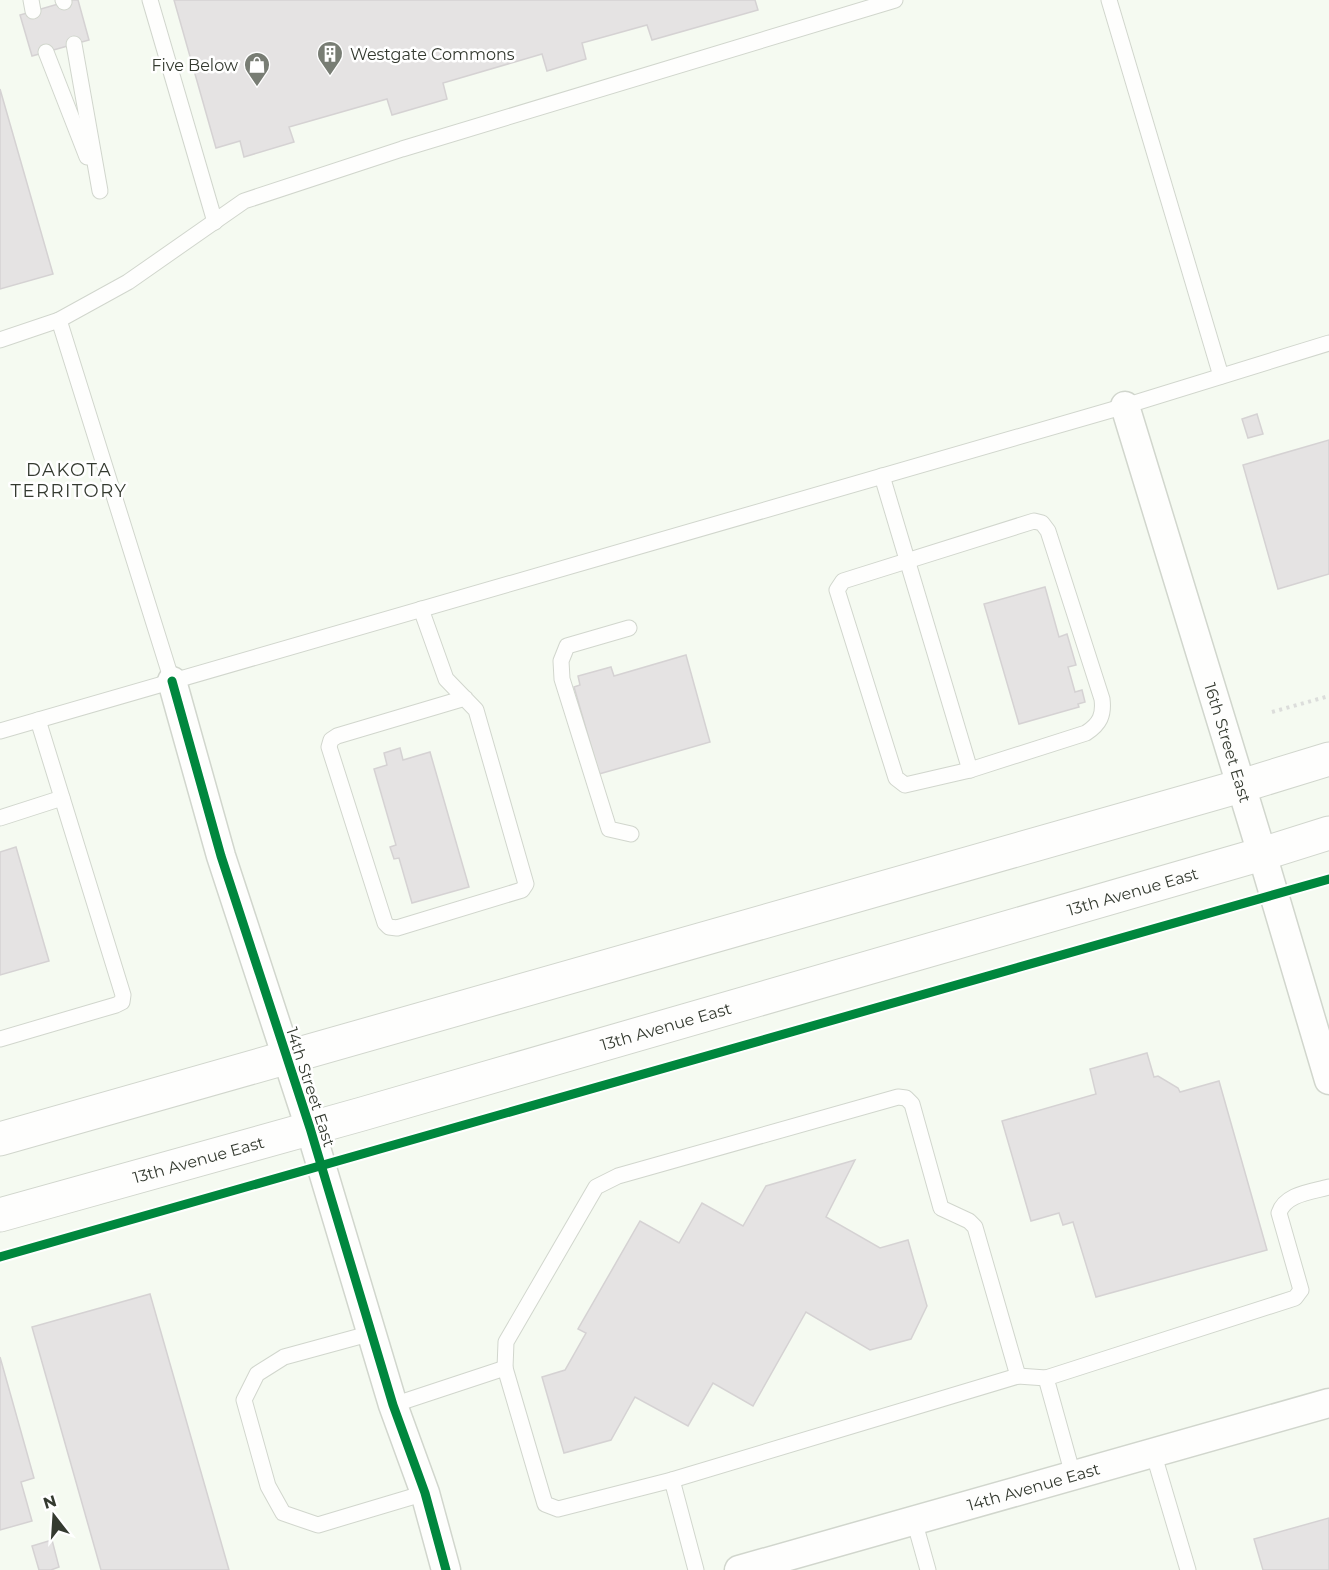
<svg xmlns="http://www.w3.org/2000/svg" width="1329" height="1570" viewBox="0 0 1329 1570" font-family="Montserrat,sans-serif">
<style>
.building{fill:#e5e3e3;stroke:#d5d2d3;stroke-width:1.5}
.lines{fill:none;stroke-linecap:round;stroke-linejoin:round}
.service-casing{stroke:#d1d6cd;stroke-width:17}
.minor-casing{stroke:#d1d6cd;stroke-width:31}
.secondary-casing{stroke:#d1d6cd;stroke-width:35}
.path{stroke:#dcdddb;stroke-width:4;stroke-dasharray:3 4.5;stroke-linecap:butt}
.service{stroke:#fefefd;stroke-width:15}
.minor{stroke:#fefefd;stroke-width:28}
.secondary{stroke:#fefefd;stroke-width:33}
.cycleway-casing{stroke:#fff;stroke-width:13}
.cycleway{stroke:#00873e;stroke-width:9}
.labels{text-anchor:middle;stroke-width:5;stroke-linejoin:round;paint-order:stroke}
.poi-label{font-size:16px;fill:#343a30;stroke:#fff;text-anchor:start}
.street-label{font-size:16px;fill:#343a30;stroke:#fff}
.neighbourhood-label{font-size:18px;letter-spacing:1.5px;fill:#343a30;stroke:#fff}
</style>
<rect width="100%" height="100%" fill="#f5faf1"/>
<g class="building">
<path d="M72,0H78L89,40L32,56L20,15Z"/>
<path d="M174,0H755L758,10L652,40L647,25L582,43L586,59L547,71L542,54L443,83L447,99L392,115L387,99L289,127L294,142L244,157L240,141L216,148Z"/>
<path d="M0,89L53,274L0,289Z"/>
<path d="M1257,414L1263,434L1248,438L1242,419Z"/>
<path d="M1329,440V574L1278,589L1243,465Z"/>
<path d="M1045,587L1059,637L1067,634L1076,665L1068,667L1075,692L1082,690L1085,702L1078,704L1079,707L1019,724L984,604Z"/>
<path d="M686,655L710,742L599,774L574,687L580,685L578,676L611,667L614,676Z"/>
<path d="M400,748L403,760L430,752L469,887L412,903L399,858L394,859L390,847L396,845L374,769L387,765L384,753Z"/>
<path d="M16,847L49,961L0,975V852Z"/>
<path d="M1147,1053L1154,1077L1158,1076L1178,1088L1180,1092L1219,1081L1267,1250L1096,1297L1073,1222L1063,1225L1059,1213L1031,1221L1002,1121L1096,1094L1090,1069Z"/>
<path d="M855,1160L826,1217L880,1248L908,1240L927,1306L911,1339L870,1350L806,1312L753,1406L713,1383L688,1426L635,1397L611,1440L564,1453L542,1377L565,1370L586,1333L578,1329L640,1221L679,1243L702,1203L743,1226L766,1186Z"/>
<path d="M150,1294L229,1570H101L32,1327Z"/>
<path d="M0,1357L34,1478L21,1482L32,1521L0,1530Z"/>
<path d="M1329,1518V1570H1263L1254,1539Z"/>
<path d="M52,1540L59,1567L51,1570H39L32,1546Z"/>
</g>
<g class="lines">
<defs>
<g id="service">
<path d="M31,0L33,11"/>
<path d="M63,0L64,2"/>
<path d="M150,0L215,222"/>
<path d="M1109,0L1221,376"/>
<path d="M74,44L100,191"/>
<path d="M46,52L87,157"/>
<path d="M59,320L128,282L244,201L402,149L895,0"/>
<path d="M0,340L59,320L172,681"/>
<path d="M882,476L970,770"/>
<path d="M1034,521L1042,523L1048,531L1102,699C1104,715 1100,724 1086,733L970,770L905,785L896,778L837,590L843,581Z"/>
<path d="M421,609L446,679L476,710L526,884L522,890L397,928L389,927L385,923L329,747L331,740L337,736L465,698"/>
<path d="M629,628L567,646L561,661L562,679L609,829L631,834"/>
<path d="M0,731L1125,406L1329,343"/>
<path d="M0,818L62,798"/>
<path d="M0,1039L116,1005L122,1002L123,995L38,720"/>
<path d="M372,1333L284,1357L257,1374L244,1400L268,1486L283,1513L318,1525L425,1493"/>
<path d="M505,1368L506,1342L596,1187L618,1176L898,1097L906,1098L912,1104L941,1208L969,1221L975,1227L1018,1376L672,1480"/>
<path d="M1018,1376L1046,1378"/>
<path d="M393,1405L505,1368L545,1504L558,1509L672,1480L696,1570"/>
<path d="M1153,1452L1188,1570"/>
<path d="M1073,1475L1046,1378L1295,1298L1301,1290L1279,1213C1285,1194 1311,1192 1329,1187"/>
<path d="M914,1520L928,1570"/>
</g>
<g id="minor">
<path id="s1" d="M1125,406L1262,854L1329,1080"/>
<path d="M172,681L221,856L310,1128L393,1405L425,1493L446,1570"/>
<path id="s2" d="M739,1570L1329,1403"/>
</g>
<g id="secondary">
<path d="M0,1139L1241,786L1329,759"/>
<path id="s3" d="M0,1215L362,1114L1262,854L1329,833"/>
</g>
</defs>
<use href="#service" class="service-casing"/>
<use href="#minor" class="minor-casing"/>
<use href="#secondary" class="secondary-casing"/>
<path class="path" d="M1272,712L1329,696"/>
<use href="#service" class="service"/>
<use href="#minor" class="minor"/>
<use href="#secondary" class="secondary"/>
<defs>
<g id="cycleway">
<path d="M172,681L221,856L310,1128L393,1405L425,1493L446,1570"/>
<path d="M0,1257L1329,879"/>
</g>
</defs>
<use href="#cycleway" class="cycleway-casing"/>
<use href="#cycleway" class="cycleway"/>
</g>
<defs>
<symbol id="building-pin" viewBox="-11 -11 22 30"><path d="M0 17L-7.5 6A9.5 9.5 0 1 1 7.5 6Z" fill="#787d74" stroke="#fff"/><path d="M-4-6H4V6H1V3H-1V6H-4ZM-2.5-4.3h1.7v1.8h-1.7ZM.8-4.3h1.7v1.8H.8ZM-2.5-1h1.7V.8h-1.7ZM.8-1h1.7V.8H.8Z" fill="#fff"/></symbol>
<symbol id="shop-pin" viewBox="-11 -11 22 30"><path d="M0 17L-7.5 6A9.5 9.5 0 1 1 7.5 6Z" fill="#787d74" stroke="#fff"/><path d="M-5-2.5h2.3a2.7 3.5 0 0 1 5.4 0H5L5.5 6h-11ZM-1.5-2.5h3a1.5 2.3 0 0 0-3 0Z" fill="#fff"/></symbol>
</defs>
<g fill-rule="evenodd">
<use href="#building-pin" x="315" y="39" width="30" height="40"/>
<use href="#shop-pin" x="242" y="50" width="30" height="40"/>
</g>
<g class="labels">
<g class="poi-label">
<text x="350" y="60">Westgate Commons</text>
<text x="238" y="71" text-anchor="end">Five Below</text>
</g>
<g class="street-label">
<text dy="6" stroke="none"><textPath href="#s1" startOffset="352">16th Street East</textPath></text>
<text dy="6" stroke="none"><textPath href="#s3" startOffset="1178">13th Avenue East</textPath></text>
<text dy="6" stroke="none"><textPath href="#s3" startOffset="692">13th Avenue East</textPath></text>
<text transform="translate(311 1087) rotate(72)" y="6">14th Street East</text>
<text dy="6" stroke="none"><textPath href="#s3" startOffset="206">13th Avenue East</textPath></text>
<text dy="6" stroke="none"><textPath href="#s2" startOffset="306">14th Avenue East</textPath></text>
</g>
<g class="neighbourhood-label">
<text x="69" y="476">DAKOTA<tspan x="69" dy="21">TERRITORY</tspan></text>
</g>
</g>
<g transform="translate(54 1516) rotate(343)" stroke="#ffffff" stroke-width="4.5" paint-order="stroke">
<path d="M0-4.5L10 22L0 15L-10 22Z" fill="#343a30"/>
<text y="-9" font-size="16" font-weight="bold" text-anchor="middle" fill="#343a30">N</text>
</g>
</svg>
